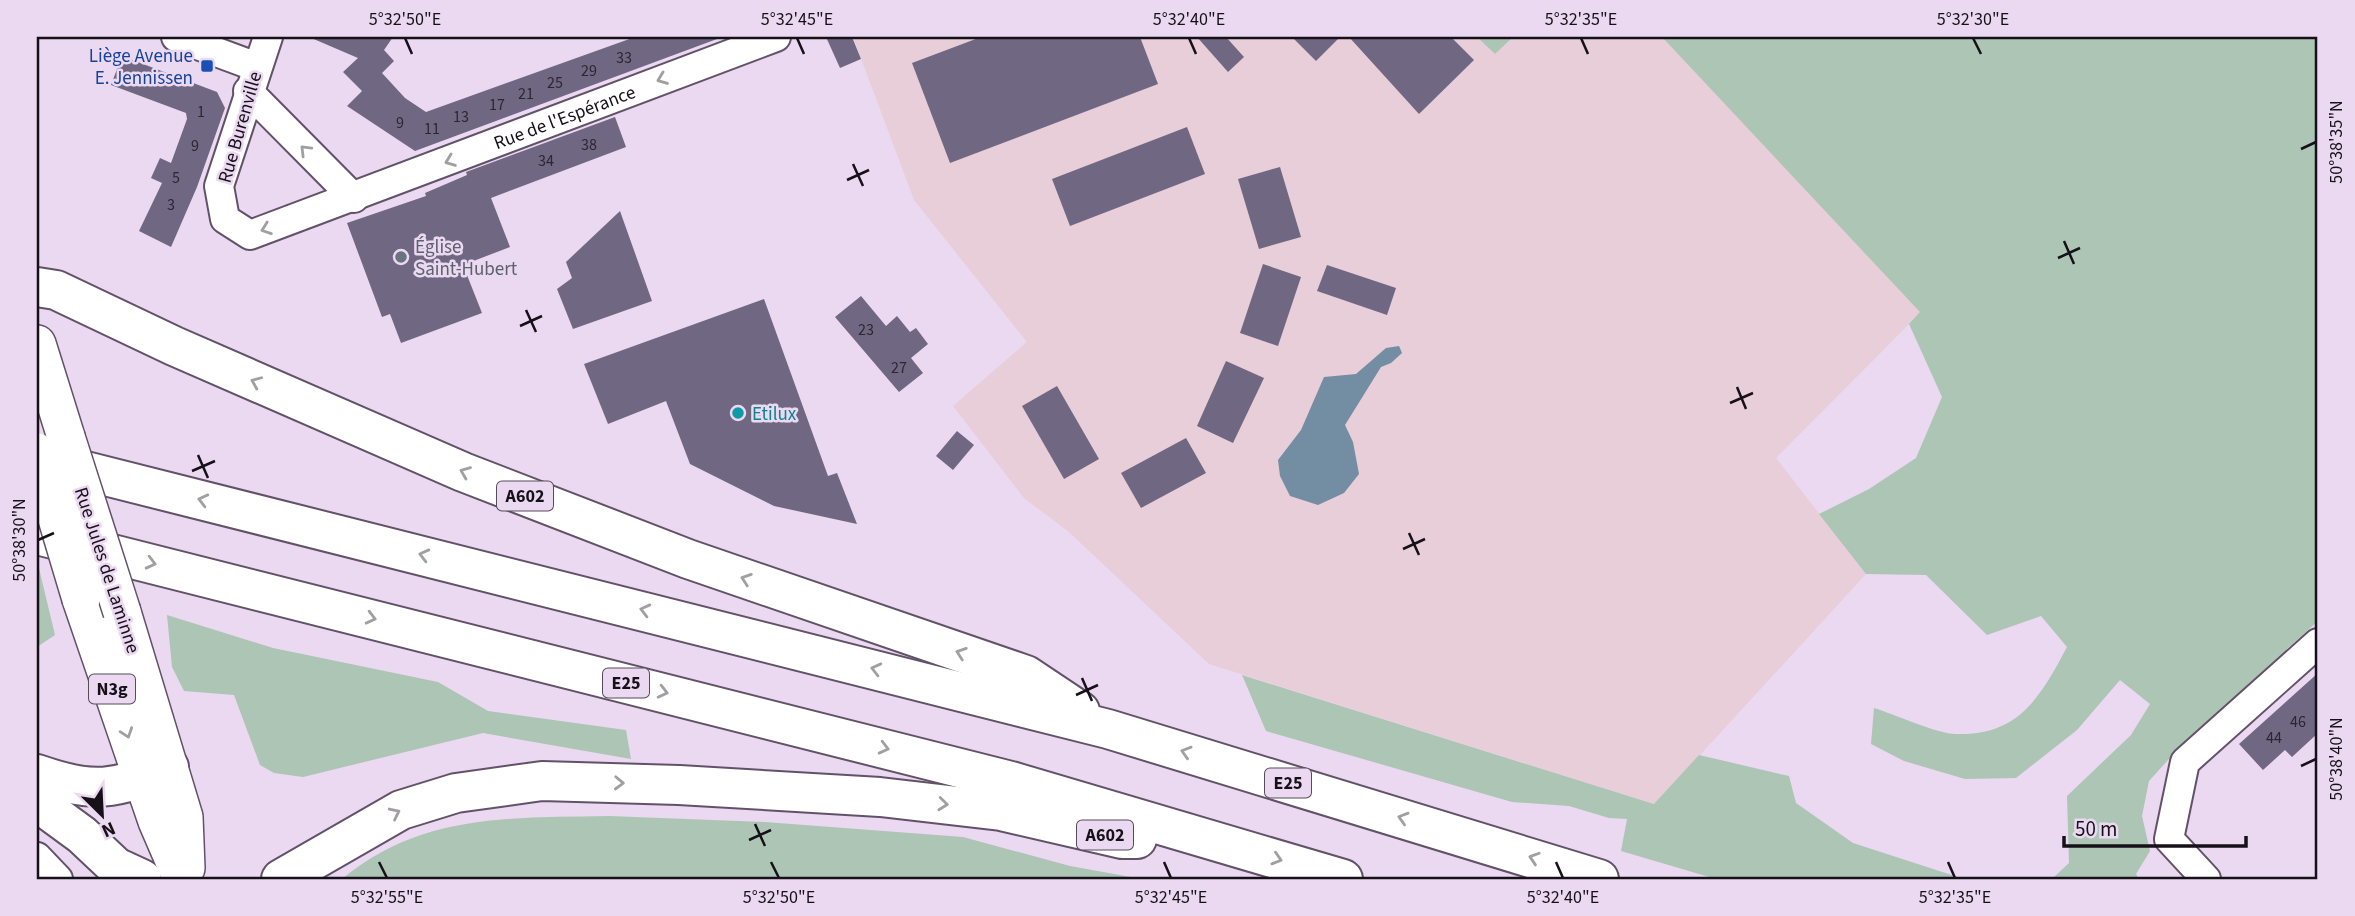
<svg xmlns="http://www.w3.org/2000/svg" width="2355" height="916" viewBox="0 0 2355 916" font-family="'Source Sans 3',sans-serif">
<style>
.education{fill:#e7ced8}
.green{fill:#adc5b4}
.water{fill:#738da3}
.building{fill:#706782}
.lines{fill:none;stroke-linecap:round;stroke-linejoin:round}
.minor-casing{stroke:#625267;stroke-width:32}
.major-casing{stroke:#625267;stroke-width:40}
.highway-casing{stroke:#625267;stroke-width:42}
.minor{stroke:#fff;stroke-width:28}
.major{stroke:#fff;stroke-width:37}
.highway{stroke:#fff;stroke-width:38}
.major-bridge-casing{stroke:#625267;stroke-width:40;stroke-linecap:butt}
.major-bridge{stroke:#fff;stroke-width:37}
.oneway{stroke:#a29fa3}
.ticks{fill:none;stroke:#161018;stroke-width:2.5}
.transit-dot{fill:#1a4fb4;stroke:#ebd8f1;stroke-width:2.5}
.worship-dot{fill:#6b7280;stroke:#ebd8f1;stroke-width:2.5}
.culture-dot{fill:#0f9aa8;stroke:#ebd8f1;stroke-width:2.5}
.labels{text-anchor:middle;stroke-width:5;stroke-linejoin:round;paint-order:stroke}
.number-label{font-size:16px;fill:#2c2632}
.shield{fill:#ebd8f1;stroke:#564c59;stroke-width:2}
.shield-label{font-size:18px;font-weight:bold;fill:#161018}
.transit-label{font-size:19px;fill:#164399;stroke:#ebd8f1;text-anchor:end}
.street-label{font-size:19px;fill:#161018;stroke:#ebd8f1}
.worship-label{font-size:19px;fill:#5b616d;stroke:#ebd8f1;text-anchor:start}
.culture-label{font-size:19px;fill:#0d838f;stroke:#ebd8f1;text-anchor:start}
.neatline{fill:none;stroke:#161018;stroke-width:2.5}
.ticks-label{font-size:18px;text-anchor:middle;fill:#161018}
</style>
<rect width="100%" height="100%" fill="#ebd8f1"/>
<path class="education" d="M853,37H1477L1495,54L1513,37H1662L1921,312L1776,458L1866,574L1655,804L1209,664L1069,532L1024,498L953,406L1027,342L914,200Z"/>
<g class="green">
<path d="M1477,37H1513L1495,54Z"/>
<path d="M1662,37H2318V621L2187,739L2149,781L2142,816L2150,851L2136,874L2139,879H2052L2069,863L2067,796L2131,735L2150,704L2120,680L2077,730L2016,778L1965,779L1904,761L1871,744L1874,708C1894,714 1937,734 1956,734C2019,736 2041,696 2067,647L2041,616L1987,635L1926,575L1866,574L1819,514L1869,489L1916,458L1942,397L1909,324L1920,312Z"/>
<path d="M37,560L55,635L37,647Z"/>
<path d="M167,615L273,648L438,682L488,711L626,730L631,759L483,733L303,777L274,773L260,765L234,695L184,691L172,667Z"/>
<path d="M1242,675L1654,804L1699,755L1789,776L1796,803L1853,843L1964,879H1716L1621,851L1627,819L1609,818L1569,806L1512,802L1266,731Z"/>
<path d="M609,816L765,822L963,837L1070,866L1142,879H342C422,813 511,818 609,816Z"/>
</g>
<path class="water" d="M1399,346L1402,353L1391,363L1381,367L1345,425L1353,442L1359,474L1344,493L1318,505L1290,496L1280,476L1278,460L1301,430L1324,377L1356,374L1386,348Z"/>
<g class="building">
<path d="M309,37H393L384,50L394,61L382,73L405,98L426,112L635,37L717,39L415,151L347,106L362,91L343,72L358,58Z"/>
<path d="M826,37H852L861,59L840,68Z"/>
<path d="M981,37H1140L1158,84L950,163L912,63Z"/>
<path d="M1197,37H1226L1244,57L1228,72Z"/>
<path d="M1292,37H1340L1316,61Z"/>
<path d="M1349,37H1451L1474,60L1419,114Z"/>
<path d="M122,56L217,92L225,108L197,187L171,247L139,231L162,183L151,178L160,158L171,163L187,119L186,113L111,85Z"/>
<path d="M615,117L626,147L491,198L510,247L463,265L482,313L401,343L390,314L382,317L347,223L426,196L425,193L467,175L466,172Z"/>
<path d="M1187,127L1205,174L1070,226L1052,179Z"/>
<path d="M1280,167L1301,237L1259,249L1238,179Z"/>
<path d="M620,211L652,301L573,329L557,289L572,278L566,262Z"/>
<path d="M1263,264L1301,277L1278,346L1240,333Z"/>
<path d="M1327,265L1396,288L1387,315L1317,291Z"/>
<path d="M861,296L886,326L897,316L910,332L916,328L928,344L911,358L923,373L899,392L835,317Z"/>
<path d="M764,299L828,476L837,473L857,524L774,506L690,464L666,401L608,424L584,364Z"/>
<path d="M1226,361L1264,378L1233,443L1197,426Z"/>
<path d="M1057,386L1099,459L1064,479L1022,406Z"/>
<path d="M957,431L974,445L953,470L936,456Z"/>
<path d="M1186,438L1206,473L1141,508L1121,473Z"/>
<path d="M2318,673V733L2292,757L2285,750L2263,770L2239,744Z"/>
</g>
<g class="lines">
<defs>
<g id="minor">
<path d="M176,37L257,67"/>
<path id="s1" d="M268,37L219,186L225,219L250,235L776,37"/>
<path d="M248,91L354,198"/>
<path d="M37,857L58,879"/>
<path d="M2206,879L2169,839L2185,762L2318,643"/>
</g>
<g id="major">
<path d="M37,344L66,437"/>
<path d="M81,599L157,821L182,879"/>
<path d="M122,612L184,817L186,868"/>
</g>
<g id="highway">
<path d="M37,287L56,290L174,346L463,472L688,559L1026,675L1080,711"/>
<path d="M46,461L1108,729L1599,879"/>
<path d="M37,535L1011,781L1343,879"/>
<path d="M37,774C94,794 114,790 169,767"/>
<path d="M37,802L82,835L116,867L142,879"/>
<path d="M281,879L401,810L456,793L542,781L679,785L880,797L1001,811L1122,839H1137"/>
</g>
</defs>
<use href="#minor" class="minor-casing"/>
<use href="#major" class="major-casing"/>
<use href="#highway" class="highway-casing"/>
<use href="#minor" class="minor"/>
<use href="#major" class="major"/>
<use href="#highway" class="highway"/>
<defs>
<g id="major-bridge">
<path d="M66,437L122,612"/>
<path d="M37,452L81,599"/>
</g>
</defs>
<use href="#major-bridge" class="major-bridge-casing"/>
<use href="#major-bridge" class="major-bridge"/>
</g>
<defs><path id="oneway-chevron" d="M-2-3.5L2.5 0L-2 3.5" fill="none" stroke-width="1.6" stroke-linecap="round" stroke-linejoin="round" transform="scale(1.75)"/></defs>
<g class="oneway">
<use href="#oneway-chevron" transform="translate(662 79) rotate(159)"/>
<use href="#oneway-chevron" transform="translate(305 150) rotate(-135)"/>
<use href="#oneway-chevron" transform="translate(450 161) rotate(159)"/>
<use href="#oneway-chevron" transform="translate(266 229) rotate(160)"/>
<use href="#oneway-chevron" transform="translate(256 382) rotate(-157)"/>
<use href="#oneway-chevron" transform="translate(465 472) rotate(-158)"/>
<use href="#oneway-chevron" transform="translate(203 500) rotate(-166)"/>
<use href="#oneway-chevron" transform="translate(424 555) rotate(-166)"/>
<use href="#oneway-chevron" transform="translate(151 563) rotate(14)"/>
<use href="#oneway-chevron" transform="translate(746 579) rotate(-161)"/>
<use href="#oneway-chevron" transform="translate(645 610) rotate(-166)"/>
<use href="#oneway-chevron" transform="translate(371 618) rotate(14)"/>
<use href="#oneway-chevron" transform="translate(961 653) rotate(-161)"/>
<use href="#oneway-chevron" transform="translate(876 669) rotate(-166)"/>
<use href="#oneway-chevron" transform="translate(663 692) rotate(14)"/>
<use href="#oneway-chevron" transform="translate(127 733) rotate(71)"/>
<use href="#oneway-chevron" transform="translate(884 748) rotate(14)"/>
<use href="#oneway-chevron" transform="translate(1186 752) rotate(-163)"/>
<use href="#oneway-chevron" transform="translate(619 783) rotate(2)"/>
<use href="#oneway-chevron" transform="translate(943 804) rotate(6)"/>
<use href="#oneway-chevron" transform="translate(395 813) rotate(-26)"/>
<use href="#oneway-chevron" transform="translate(1403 818) rotate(-163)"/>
<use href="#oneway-chevron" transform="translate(1534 858) rotate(-162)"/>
<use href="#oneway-chevron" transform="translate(1277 859) rotate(17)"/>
</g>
<path class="ticks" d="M405,38L412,54M797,38L804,54M1189,38L1196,54M1581,38L1588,54M1973,38L1981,54M2301,149L2316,142M853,164L863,186M847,180L869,170M2064,241L2074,264M2058,258L2080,248M526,310L536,332M520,326L542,316M1737,387L1746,409M1730,403L1753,393M198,455L208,478M192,471L215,461M1409,533L1419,555M38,540L54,533M1403,549L1425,539M1082,678L1092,701M1076,695L1098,685M2301,766L2316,759M755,824L765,846M749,840L771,830M379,862L387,878M771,862L779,878M1164,862L1171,878M1556,862L1563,878M1948,862L1955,878"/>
<rect class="transit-dot" x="200" y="59" width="14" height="14" rx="3.5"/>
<circle class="worship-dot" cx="401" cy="257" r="7"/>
<circle class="culture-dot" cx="738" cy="413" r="7"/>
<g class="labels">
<g class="number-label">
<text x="624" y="63">33</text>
<text x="589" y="76">29</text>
<text x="555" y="88">25</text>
<text x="526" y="99">21</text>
<text x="497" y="110">17</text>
<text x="201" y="117">1</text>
<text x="461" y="122">13</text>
<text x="400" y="128">9</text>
<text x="432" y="134">11</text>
<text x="589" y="150">38</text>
<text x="195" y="151">9</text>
<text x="546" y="166">34</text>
<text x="176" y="183">5</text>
<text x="171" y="210">3</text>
<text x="866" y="335">23</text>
<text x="899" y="373">27</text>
<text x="2298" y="727">46</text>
<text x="2274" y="743">44</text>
</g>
<g class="shield">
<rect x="497" y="481.5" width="56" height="29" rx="5"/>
<rect x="603" y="668.5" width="46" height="29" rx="5"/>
<rect x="89" y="674.5" width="46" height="29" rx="5"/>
<rect x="1265" y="768.5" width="46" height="29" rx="5"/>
<rect x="1077" y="820.5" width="56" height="29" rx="5"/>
</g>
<g class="shield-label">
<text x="525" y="502">A602</text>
<text x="626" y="689">E25</text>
<text x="112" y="695">N3g</text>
<text x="1288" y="789">E25</text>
<text x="1105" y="841">A602</text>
</g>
<g class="transit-label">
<text x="193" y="62">Liège Avenue<tspan x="193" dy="22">E. Jennissen</tspan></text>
</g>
<g class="street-label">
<text dy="7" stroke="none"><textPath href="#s1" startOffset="556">Rue de l'Espérance</textPath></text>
<text transform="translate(239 127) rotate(-74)" y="7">Rue Burenville</text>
<text transform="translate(108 570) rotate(72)" y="7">Rue Jules de Laminne</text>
</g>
<g class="worship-label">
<text x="415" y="253">Église<tspan x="415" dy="22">Saint-Hubert</tspan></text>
</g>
<g class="culture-label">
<text x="752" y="420">Etilux</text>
</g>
</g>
<rect width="2355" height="916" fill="none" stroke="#ebd8f1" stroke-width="77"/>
<g transform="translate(102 815) rotate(156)" stroke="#ebd8f1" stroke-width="5" paint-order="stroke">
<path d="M0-5L12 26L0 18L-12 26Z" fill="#161018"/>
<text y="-10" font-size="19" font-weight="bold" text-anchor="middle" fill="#161018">N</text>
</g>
<path d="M2064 836v10h182v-10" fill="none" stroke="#161018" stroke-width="3.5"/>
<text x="2075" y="836" font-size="21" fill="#161018" stroke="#ebd8f1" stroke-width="5" paint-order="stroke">50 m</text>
<rect x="38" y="38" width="2278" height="840" class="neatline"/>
<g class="ticks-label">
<text x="405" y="25">5°32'50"E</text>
<text x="797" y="25">5°32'45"E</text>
<text x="1189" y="25">5°32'40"E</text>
<text x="1581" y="25">5°32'35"E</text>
<text x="1973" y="25">5°32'30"E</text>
<text transform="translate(2336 142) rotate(-90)" y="6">50°38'35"N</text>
<text transform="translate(19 540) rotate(-90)" y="6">50°38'30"N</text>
<text transform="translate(2336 759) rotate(-90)" y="6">50°38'40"N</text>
<text x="387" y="903">5°32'55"E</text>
<text x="779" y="903">5°32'50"E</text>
<text x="1171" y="903">5°32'45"E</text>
<text x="1563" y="903">5°32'40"E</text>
<text x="1955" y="903">5°32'35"E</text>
</g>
</svg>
